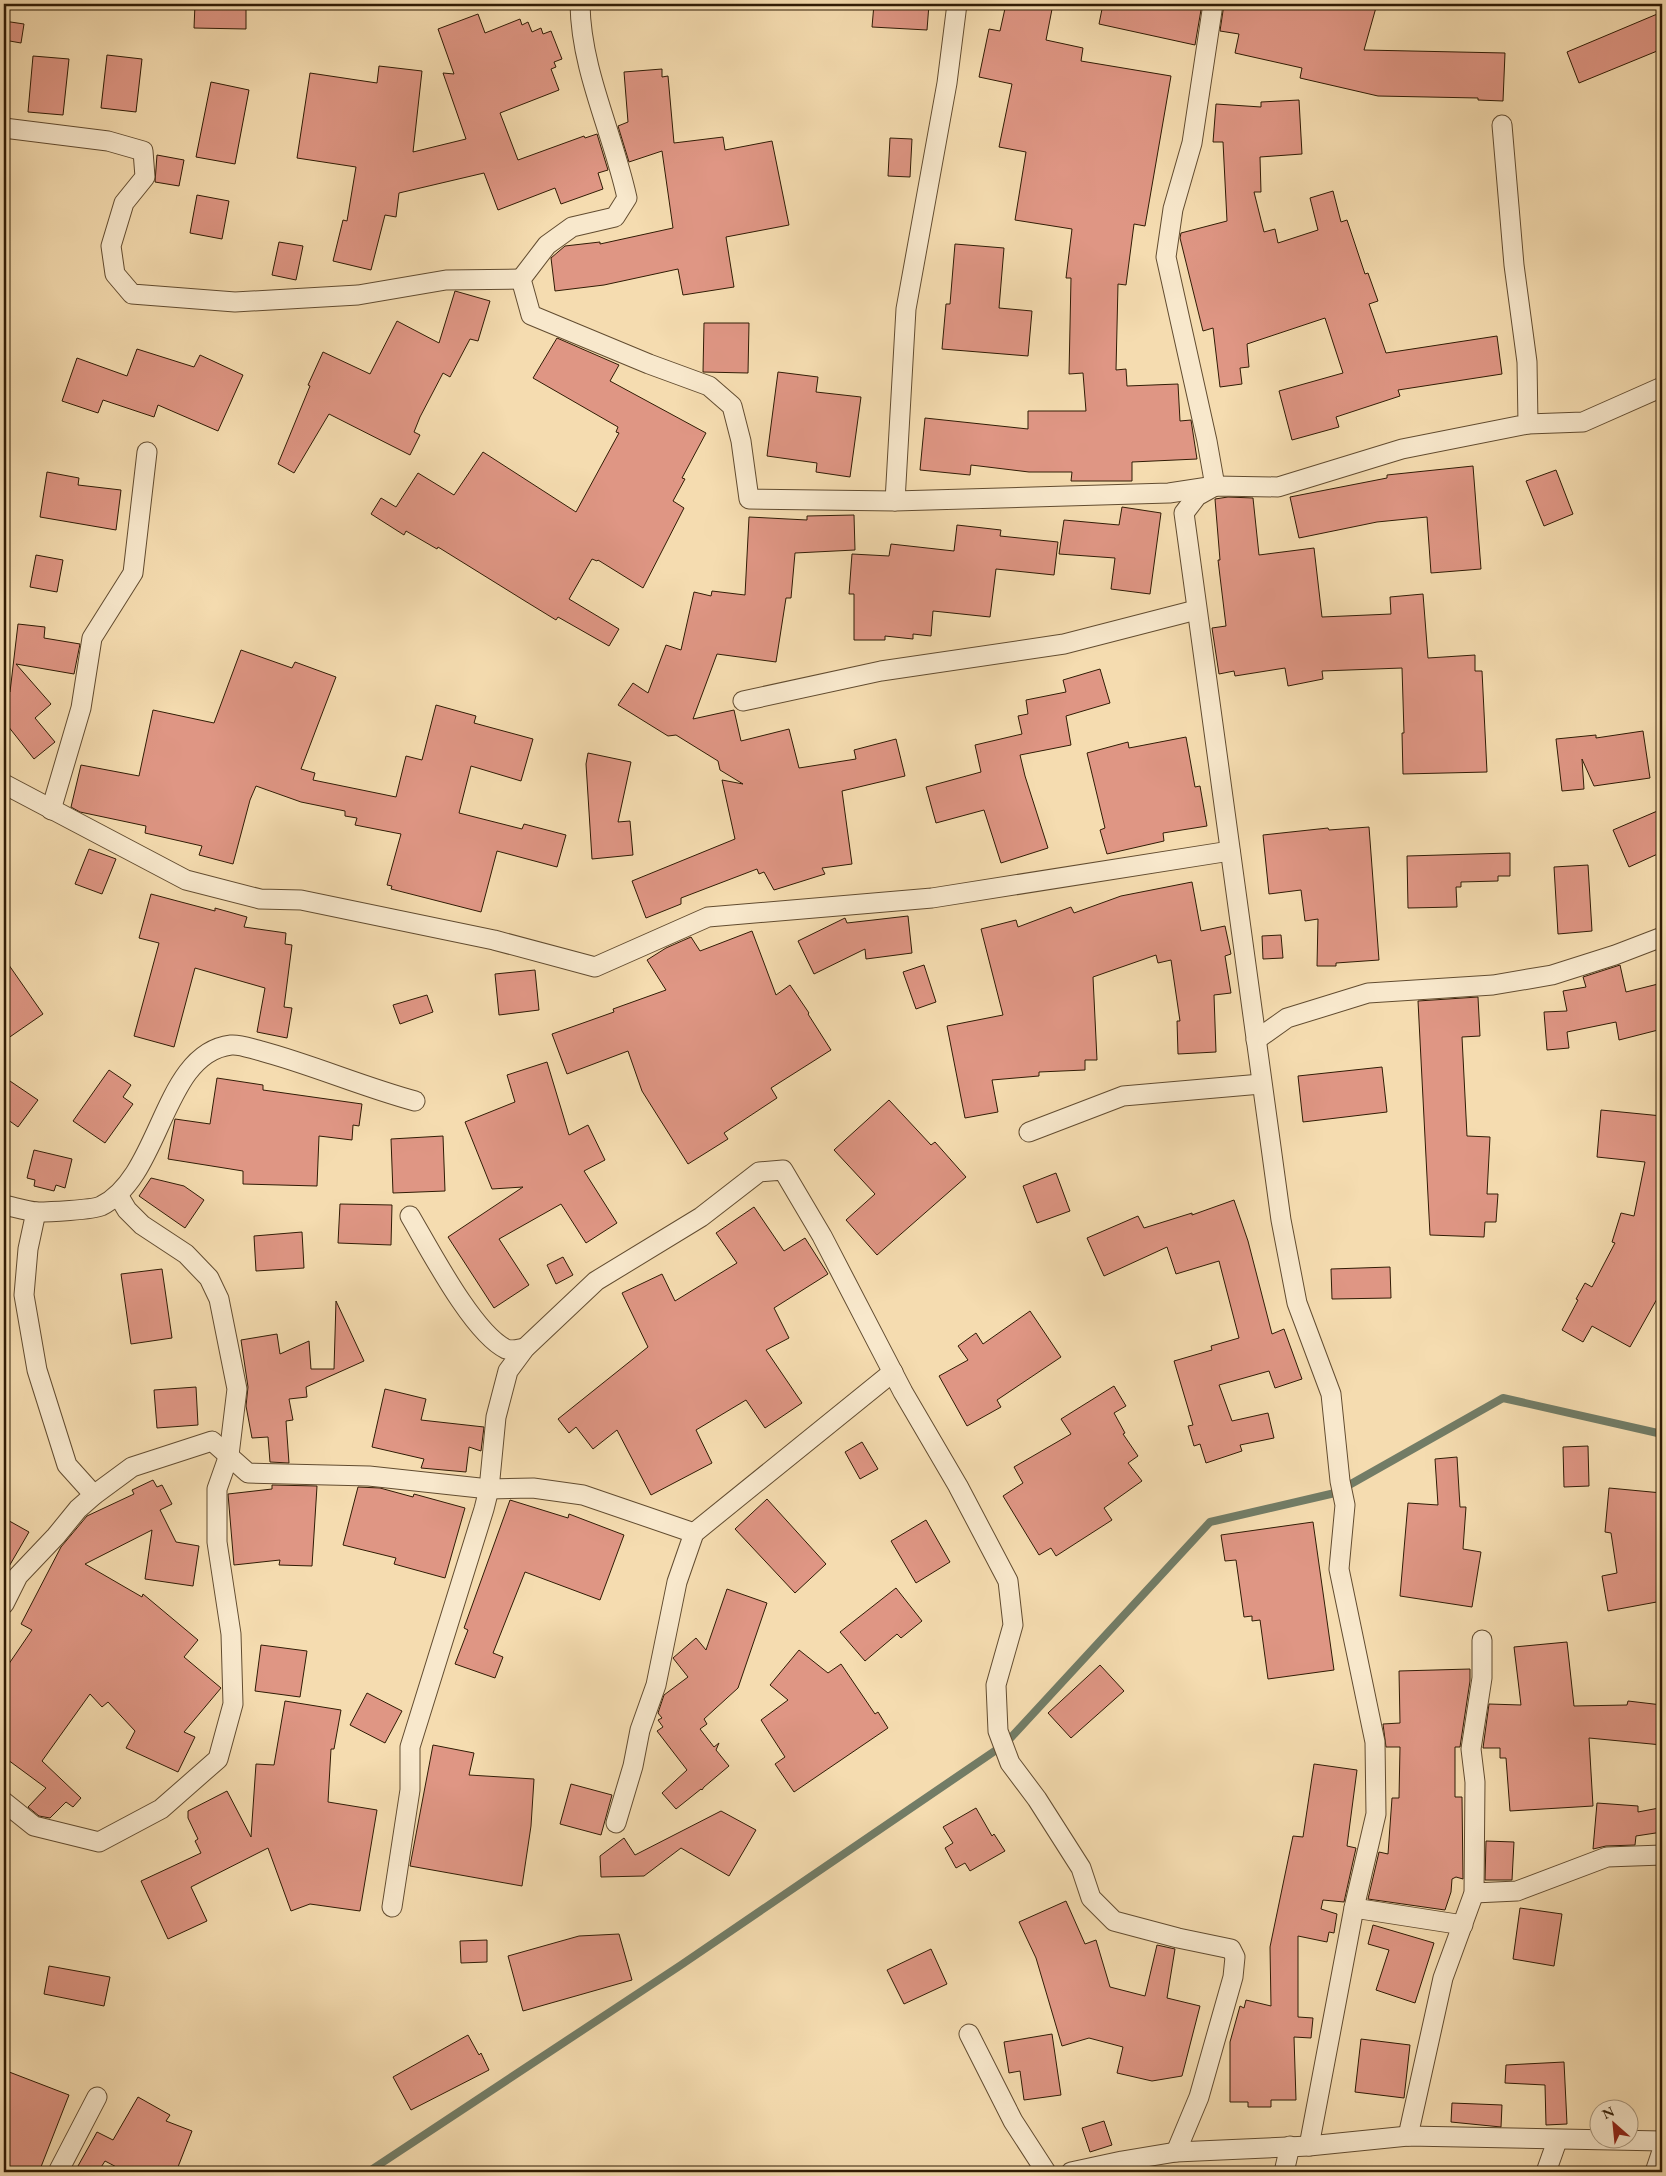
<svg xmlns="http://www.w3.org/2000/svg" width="1666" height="2176" viewBox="0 0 1666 2176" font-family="'EB Garamond',serif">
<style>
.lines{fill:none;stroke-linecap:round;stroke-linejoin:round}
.stream{stroke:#727c66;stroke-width:8}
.building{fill:#df9684;stroke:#311c05}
.minor-casing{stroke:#624c30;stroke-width:21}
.minor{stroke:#f8e8cc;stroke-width:19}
</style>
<rect width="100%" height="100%" fill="#f5dcb0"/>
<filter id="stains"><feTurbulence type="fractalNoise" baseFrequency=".004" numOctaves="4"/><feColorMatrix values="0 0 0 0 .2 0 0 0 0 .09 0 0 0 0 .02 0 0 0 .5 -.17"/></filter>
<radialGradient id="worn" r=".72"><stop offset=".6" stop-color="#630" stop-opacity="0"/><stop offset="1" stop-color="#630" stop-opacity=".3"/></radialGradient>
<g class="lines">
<path class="stream" d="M368,2172L681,1965L1005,1744L1210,1522L1335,1493L1503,1398L1662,1434"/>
</g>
<g class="building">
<path d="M195,4H246V29L194,28Z"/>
<path d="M874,4H929L927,30L872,27Z"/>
<path d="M1006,4H1053L1046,40L1083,48L1081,61L1171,76L1145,226L1134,224L1126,285L1118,284L1116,370L1126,369L1127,386L1178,384L1180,421L1191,420L1197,459L1132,462V481H1071L1072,472H1029L971,465L970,475L920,470L925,418L1028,429V411H1086L1083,373L1069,374L1071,278H1066L1072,229L1015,220L1026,152L999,147L1012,84L979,77L989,29L1000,31Z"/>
<path d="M1103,4H1202L1195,45L1099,24Z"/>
<path d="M1224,4H1377L1364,50L1505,53L1503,101L1478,100V98L1378,96L1300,78L1302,68L1235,53L1239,34L1220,31Z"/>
<path d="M1662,12V49L1579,83L1567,52Z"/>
<path d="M478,14L485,33L520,19L522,25L528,22L532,32L541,28L543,34L551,31L562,59L554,62L556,67L551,69L559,90L500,113L518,160L584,136L585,138L597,134L608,170L598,173L603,189L561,204L555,188L498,210L484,173L399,193L396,217L385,215L371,270L333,261L343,220L347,221L356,167L297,158L310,73L377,83L379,66L422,71L413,152L466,139L443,73L454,74L438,29Z"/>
<path d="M4,21L24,24L21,43L4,40Z"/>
<path d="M107,55L142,59L136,112L101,108Z"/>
<path d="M33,56L69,59L63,115L28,112Z"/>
<path d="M662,69V77L668,76L674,143L723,137L725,150L772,141L789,225L726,237L734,287L683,295L678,269L604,285L555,291L551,258L565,246L600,242V244L673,228L662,151L629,162L618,126L628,122L624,72Z"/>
<path d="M211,82L249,90L235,164L196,157Z"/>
<path d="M1299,100L1302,154L1260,157L1261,192H1254L1264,232L1275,229L1278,243L1318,230L1310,198L1333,191L1341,222L1347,220L1365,274L1368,273L1378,301L1369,304L1386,353L1497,336L1502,374L1398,390L1400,396L1336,417L1339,427L1292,440L1279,391L1343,373L1325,318L1247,344L1249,367L1240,368L1242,384L1220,387L1213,328L1203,331L1180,238L1181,233L1227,221L1223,142H1213L1216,104L1261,107V102Z"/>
<path d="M890,138L912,139L910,177L888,176Z"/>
<path d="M157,155L184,160L179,186L155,182Z"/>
<path d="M197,195L229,201L222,239L190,233Z"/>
<path d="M279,242L303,246L296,280L272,275Z"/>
<path d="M955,244L1004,248L999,308L1032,311L1028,356L942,349L946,304H950Z"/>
<path d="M455,291L490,301L478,341L470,339L450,377L443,373L420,417L414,432L420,435L410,455L329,414L294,473L278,464L310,386L308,385L323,352L370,374L397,321L439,343Z"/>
<path d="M704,323H749L748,373L703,372Z"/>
<path d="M557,338L619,365L610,381L706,433L682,478L685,479L673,501L684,508L643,588L598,560L597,561L592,559L569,599L619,629L609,646L558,617L556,620L525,601L438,547L437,549L406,531L404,535L371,514L381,498L396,507L418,473L454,495L483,452L576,512L619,433L616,432L618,427L533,378Z"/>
<path d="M137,349L194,367L200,355L243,375L218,431L158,405L154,417L103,400L98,413L62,401L77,358L127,376Z"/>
<path d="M778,372L818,377L816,392L861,397L850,477L816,472L817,463L767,456Z"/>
<path d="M1473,466L1481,569L1431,573L1427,517L1377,522L1299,538L1290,497L1387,478V475Z"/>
<path d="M1556,470L1573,514L1544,526L1526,481Z"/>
<path d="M47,472L79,478L78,485L121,490L116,530L40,517Z"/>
<path d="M1228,497L1253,498L1259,555L1314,548L1322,617L1391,614L1390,597L1423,594L1428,658L1475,655V671H1482L1487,772L1403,774L1402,733H1404L1402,668L1322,671L1323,679L1288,686L1285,668L1235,676L1234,671L1219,674L1212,628L1226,626L1218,560H1220L1215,499Z"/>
<path d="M1122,507L1161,513L1150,594L1111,589L1115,558L1059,554L1064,520L1119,525Z"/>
<path d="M854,515L855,550L795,553L791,598H786L776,662L717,654L693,719L734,710L741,741L789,729L799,768L856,759L854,750L896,739L905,776L842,791L852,864L822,868L825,874L774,890L764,872L759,874L757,869L681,898V904L646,918L632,881L735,839L722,780L743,784L720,770L718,761L676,735L668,736L618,705L633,683L648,693L666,645L681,650L694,592L711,596L712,591L745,595L749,517L807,520V516Z"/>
<path d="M957,525L1001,530L1000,536L1058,542L1054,575L996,569L990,617L933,611L931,636L913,634V639L885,636V640H854V594H849L852,554L889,556L891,544L954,551Z"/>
<path d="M36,555L63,560L57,592L30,587Z"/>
<path d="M18,624L45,627L44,638L80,644L74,674L16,664L51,704L35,718L55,742L34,759L4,721V684L10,692Z"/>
<path d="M241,650L292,668L295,662L336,677L301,769L315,773L313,780L396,797L406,756L422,760L436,705L476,716L474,723L533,739L521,781L471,766L459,813L522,829L524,824L566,835L557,867L497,851L481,912L391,889L392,886L387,885L401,834L355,825L357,818L345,816V811L301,802L256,786L250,800L233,864L199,855L202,846L145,833L146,826L80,812L71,807L81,765L139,776L153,710L214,723Z"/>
<path d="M1100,669L1110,703L1066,716L1071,745L1020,755L1025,776L1048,848L1001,863L984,810L936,823L926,787L981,772L975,745L1022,734L1018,716L1028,714L1026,700L1066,692L1063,680Z"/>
<path d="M1643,731L1650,778L1594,786L1582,759L1584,789L1562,791L1556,739L1596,735V738Z"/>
<path d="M1186,737L1195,787L1200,786L1207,826L1163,833L1164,841L1107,854L1100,830L1105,828L1087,753L1128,742L1129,748Z"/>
<path d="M588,753L631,762L618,822L630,821L633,855L592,859L586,764Z"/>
<path d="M1662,809V852L1629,867L1613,830Z"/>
<path d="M1369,827L1379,960L1336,963V966H1317L1318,919L1305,921L1301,890L1269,894L1263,835L1328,828L1329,830Z"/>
<path d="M89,849L116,859L102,894L75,884Z"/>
<path d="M1510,853V876H1498V881L1461,882V887H1456L1457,907L1408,908L1407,856Z"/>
<path d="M1588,865L1592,931L1558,934L1554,867Z"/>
<path d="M1192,882L1201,931L1225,926L1231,954L1225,956L1231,993L1214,995L1216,1052L1178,1054L1177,1021H1180L1171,960L1158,963L1156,955L1093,977L1097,1060H1085V1070L1039,1072V1076L992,1080L998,1112L965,1118L947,1026L1003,1015L981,929L1016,920L1018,927L1071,907L1074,913L1121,896Z"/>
<path d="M151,894L215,911V908L247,917L244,927L286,933L285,944L292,945L284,1007L292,1008L287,1038L257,1032L265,988L195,968L174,1047L134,1036L159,943L139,938Z"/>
<path d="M908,916L912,953L866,959L865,949L814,974L798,941L845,918L847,923Z"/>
<path d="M752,931L776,995L790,985L809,1013L808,1014L831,1050L771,1088L777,1098L724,1133L728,1139L688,1164L642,1091L628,1051L567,1074L552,1034L614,1012L613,1009L666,990L647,960L666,948L691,937L700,951Z"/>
<path d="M1281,935L1283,958L1263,959L1262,936Z"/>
<path d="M4,958L43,1014L4,1041Z"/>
<path d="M924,965L936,1002L916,1009L903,972Z"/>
<path d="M1620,965L1626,992L1662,983V1029L1619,1040L1616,1022L1567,1032L1569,1048L1547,1050L1544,1012L1567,1011L1563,991L1586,987L1583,977Z"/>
<path d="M535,970L539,1010L499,1015L495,974Z"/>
<path d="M427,995L433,1012L400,1024L393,1005Z"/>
<path d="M1478,997L1480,1036L1462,1037L1467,1136L1490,1137L1487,1194H1498L1496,1222H1485L1484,1237L1430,1235L1418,1001Z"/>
<path d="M547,1062L569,1135L588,1125L605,1160L584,1171L617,1223L586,1243L561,1204L499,1239L529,1285L494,1308L448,1237L523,1187L492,1189L465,1122L515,1102L507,1075Z"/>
<path d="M1382,1067L1387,1112L1303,1122L1298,1076Z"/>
<path d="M109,1070L131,1085L123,1097L133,1104L105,1143L73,1121Z"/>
<path d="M4,1077L38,1100L18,1127L4,1117Z"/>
<path d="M217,1078L263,1085V1090L362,1104L359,1126L353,1125L352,1140L319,1136L317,1186L243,1184V1171L168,1159L175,1119L210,1124Z"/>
<path d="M889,1100L931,1145L935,1142L966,1177L877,1255L846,1220L875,1194L834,1150Z"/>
<path d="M1601,1110L1662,1116V1290L1630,1347L1592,1326L1583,1342L1562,1330L1578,1300L1576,1299L1585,1283L1592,1287L1615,1243L1612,1242L1621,1213L1634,1216L1645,1162L1597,1157Z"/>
<path d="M443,1136L445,1191L393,1193L391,1139Z"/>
<path d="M34,1150L72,1159L65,1188L56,1185L54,1191L34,1186L35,1180L27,1178Z"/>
<path d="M1056,1173L1070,1211L1037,1223L1023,1186Z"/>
<path d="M151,1178L184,1186L204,1200L185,1228L139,1196Z"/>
<path d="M1234,1200L1248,1241L1272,1334L1284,1329L1302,1379L1275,1388L1269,1371L1219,1385L1232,1421L1268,1413L1274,1438L1240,1445L1242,1451L1206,1463L1200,1444L1194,1446L1188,1426L1193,1425L1174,1361L1212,1350L1211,1346L1239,1338L1219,1261L1176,1274L1167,1247L1104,1276L1087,1238L1138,1216L1144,1228L1192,1213V1215Z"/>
<path d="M340,1204L392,1205L391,1245L338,1243Z"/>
<path d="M754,1207L784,1251L805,1238L828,1274L774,1308L789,1338L766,1350L802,1403L765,1428L746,1400L696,1430L712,1463L651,1495L617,1430L593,1449L576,1427L569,1433L558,1419L648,1347L622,1293L662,1274L675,1301L737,1263L716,1233Z"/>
<path d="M302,1232L304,1268L256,1271L254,1236Z"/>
<path d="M563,1257L573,1275L556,1284L547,1265Z"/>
<path d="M1390,1267L1391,1298L1332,1299L1331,1269Z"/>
<path d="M162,1269L172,1338L131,1344L121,1274Z"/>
<path d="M336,1301L364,1361L306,1387L307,1397L289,1399L293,1420L286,1421L289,1463L270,1462L268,1437L252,1438L246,1406L248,1387L241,1340L277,1334L280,1354L309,1341L311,1369H334Z"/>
<path d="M1030,1311L1061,1357L997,1400L1001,1407L967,1426L939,1376L968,1360L958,1346L976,1333L983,1344Z"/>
<path d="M1114,1386L1126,1406L1114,1413L1125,1433L1123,1434L1138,1456L1128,1463L1142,1481L1104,1508L1112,1520L1056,1556L1051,1548L1039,1555L1003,1496L1023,1483L1014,1467L1071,1434L1061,1419Z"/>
<path d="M196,1387L198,1425L157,1428L154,1390Z"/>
<path d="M385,1389L426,1399L421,1420L484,1427L481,1451L469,1447L466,1472L421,1468L424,1459L372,1447Z"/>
<path d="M862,1442L878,1469L860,1479L845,1452Z"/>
<path d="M1588,1446L1589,1486L1564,1487L1563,1447Z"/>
<path d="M1457,1457L1460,1507H1466L1463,1549L1481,1552L1472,1607L1400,1596L1408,1503L1438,1505L1435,1459Z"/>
<path d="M153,1480L157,1487L162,1485L172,1504L160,1510L176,1542L199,1546L193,1586L145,1579L152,1530L85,1564L142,1597L143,1594L198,1640L184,1657L221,1688L184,1732L195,1737L178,1772L126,1748L135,1731L108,1702L102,1707L90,1694L42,1761L81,1798L73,1807L66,1802L50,1818L39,1816L28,1807L46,1788L4,1757V1671L32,1630L21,1624L61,1547L87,1516L134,1494L132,1490Z"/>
<path d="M272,1485L317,1486L312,1566L279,1565L280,1560L234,1565L228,1494L272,1489Z"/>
<path d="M358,1487L380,1488L413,1497L414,1494L465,1508L445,1578L394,1564L396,1558L343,1545Z"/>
<path d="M1609,1488L1662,1493V1601L1608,1611L1602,1576L1617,1573L1611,1533L1605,1532Z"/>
<path d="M767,1499L826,1564L795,1593L735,1529Z"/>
<path d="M510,1500L568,1518L569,1514L624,1535L600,1600L525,1572L493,1653L503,1657L495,1678L455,1664L468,1630L464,1628Z"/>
<path d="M4,1518L29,1532L4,1575Z"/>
<path d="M926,1520L950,1562L916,1583L891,1541Z"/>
<path d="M1313,1522L1334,1670L1268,1679L1260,1620L1252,1621V1616L1244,1617L1236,1560L1225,1561L1221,1535Z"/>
<path d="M896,1588L922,1621L901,1638L897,1634L865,1661L840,1632Z"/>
<path d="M727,1589L767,1603L738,1688L704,1719L707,1724L700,1729L714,1747L719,1743L716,1750L729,1766L704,1787L702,1790L701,1789L676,1809L662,1793L687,1770L657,1731L663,1727L658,1720L662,1718L658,1713L664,1695L688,1677L673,1658L696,1638L706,1650Z"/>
<path d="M1567,1642L1574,1706L1627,1705L1628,1701L1662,1705V1745L1589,1738L1593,1806L1510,1811L1506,1758H1500V1748H1483L1489,1704L1521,1705L1514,1647Z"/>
<path d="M261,1645L307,1651L300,1697L255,1691Z"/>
<path d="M799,1650L828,1673L841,1664L875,1714L878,1712L888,1728L794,1792L775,1764L785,1757L761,1720L788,1700L770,1685Z"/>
<path d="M1100,1665L1124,1691L1071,1738L1048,1713Z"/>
<path d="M1470,1669V1681L1460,1747H1455V1797H1462L1463,1879L1456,1877L1452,1879L1451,1892L1445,1910L1368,1899L1379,1852L1388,1854L1392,1798H1399L1400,1747H1386L1383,1724L1400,1723L1399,1671Z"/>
<path d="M367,1693L402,1711L385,1743L350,1725Z"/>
<path d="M285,1701L341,1710L334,1749H331L328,1802L377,1810L360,1911L310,1904L291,1911L268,1848L191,1887L207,1921L168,1939L141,1881L201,1853L195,1841L198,1839L188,1818V1811L227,1791L251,1837L256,1764L274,1765Z"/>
<path d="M433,1745L474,1753L469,1775L534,1779L531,1826L522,1886L410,1866Z"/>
<path d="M1314,1764L1357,1770L1347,1846L1356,1848L1344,1902L1323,1900L1321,1909L1337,1914L1334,1933L1329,1932L1327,1942L1298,1936V2017L1313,2018L1311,2038L1294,2037L1296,2100H1271V2107H1248V2102H1230V2042L1240,2006L1244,2008L1246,2000L1271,2006L1270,1947L1293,1836L1303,1837Z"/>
<path d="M571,1784L612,1795L601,1835L560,1824Z"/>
<path d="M1597,1803L1638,1806V1812L1659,1808L1662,1832L1636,1836L1635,1845L1606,1846L1593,1849Z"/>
<path d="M976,1808L992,1836L994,1834L1005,1851L970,1871L965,1863L956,1868L945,1848L953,1843L943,1827Z"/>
<path d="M721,1811L756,1830L729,1876L681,1848L644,1876L601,1877L600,1856L624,1838L635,1855Z"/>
<path d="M1486,1841L1514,1842L1512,1880H1485Z"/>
<path d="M1066,1901L1085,1944L1096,1940L1110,1987L1145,1996L1157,1945L1175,1949L1167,1998L1200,2006L1182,2076L1152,2081L1117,2073L1123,2047L1089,2038L1062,2046L1036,1958L1019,1922Z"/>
<path d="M1520,1908L1562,1914L1554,1966L1513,1959Z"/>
<path d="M1373,1925L1434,1943L1415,2003L1376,1990L1389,1950L1368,1944Z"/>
<path d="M619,1934L632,1980L523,2011L508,1956L579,1936Z"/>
<path d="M487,1940V1962L461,1963L460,1941Z"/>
<path d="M931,1949L947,1984L904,2004L887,1970Z"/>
<path d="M49,1966L110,1977L104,2006L44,1994Z"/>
<path d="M1052,2034L1061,2095L1024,2100L1020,2071L1009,2073L1004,2042Z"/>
<path d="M468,2035L479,2055L481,2053L489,2070L411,2110L393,2077Z"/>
<path d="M1361,2039L1410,2045L1404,2098L1355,2092Z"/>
<path d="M1564,2062L1567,2124L1546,2125L1545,2085L1505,2083L1506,2065Z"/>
<path d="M4,2070L69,2095L39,2172H4Z"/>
<path d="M138,2097L170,2115L166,2121L192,2131L176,2172H126L105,2161L98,2172H89L78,2166L97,2132L113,2140Z"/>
<path d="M1452,2103L1502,2105L1501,2127L1451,2122Z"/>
<path d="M1104,2121L1112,2145L1090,2152L1082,2128Z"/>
</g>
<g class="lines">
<defs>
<g id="minor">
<path d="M580,4C581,71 613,133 627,198L615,217L572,227L547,245L521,279L531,315L649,364L709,386L732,406L741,441L749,499L895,501L1169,493L1215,486L1278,487L1402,449L1528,424L1527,362L1514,265L1502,125"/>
<path d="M1213,4L1192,143L1173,209L1166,257L1207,441L1215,486L1197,496L1184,513L1281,1220L1297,1303L1331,1394L1340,1481L1345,1505L1339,1569L1375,1742L1376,1814L1354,1908L1309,2146"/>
<path d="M4,128L108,141L143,151L145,177L124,203L111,246L115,274L132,294L235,302L358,295L446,280L521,279"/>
<path d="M1528,424L1583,422L1662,387"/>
<path d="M895,501L906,309L947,83L957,4"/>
<path d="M743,701L881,671L1064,644L1196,610"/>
<path d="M4,784L186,880L260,899L301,900L494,940L595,967L708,917L932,898L1230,851"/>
<path d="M51,810L81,708L92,638L133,573L147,452"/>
<path d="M1256,1040L1287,1018L1368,993L1493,985L1552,975L1615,955L1662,937"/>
<path d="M1029,1132L1123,1096L1261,1084"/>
<path d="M4,1205C14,1207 26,1211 37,1212C48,1212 92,1210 101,1206C162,1176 162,1053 231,1045C240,1044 252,1049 261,1051C313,1065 363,1087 415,1101"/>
<path d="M36,1212L28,1249L24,1295L37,1370L67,1465L94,1495"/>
<path d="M410,1216C430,1250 473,1333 506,1349C511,1351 519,1349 525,1348"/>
<path d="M4,1604L18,1576L56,1536L78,1509L94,1495L132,1467L212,1441L248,1473L369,1476L489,1489L533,1488L583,1495L694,1533L893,1372"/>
<path d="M4,1802L34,1826L99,1842L161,1809L218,1759L233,1704L231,1634L217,1542V1489L229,1455L237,1389L219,1299L209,1278L186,1254L142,1225L127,1210L118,1195"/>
<path d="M616,1823L633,1766L640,1730L656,1685L677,1582L694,1533"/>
<path d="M1474,1893L1517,1891L1607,1857L1662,1855"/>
<path d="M392,1907L410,1790V1747L484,1509L489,1489L496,1417L508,1371L525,1348L596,1281L701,1217L759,1172L783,1170L822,1236L903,1392L958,1486L1008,1581L1013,1625L996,1685L998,1731L1010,1763L1037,1799L1081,1868L1091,1898L1114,1921L1178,1938L1231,1949L1235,1957L1233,1977L1199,2097L1176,2152"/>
<path d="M1354,1908L1463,1925"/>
<path d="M969,2034L1013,2121L1046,2172"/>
<path d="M1408,2136L1443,1978L1474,1893L1475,1782L1471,1749L1482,1678V1640"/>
<path d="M58,2172L97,2097"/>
<path d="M1071,2172L1122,2161L1176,2152L1309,2146L1408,2136L1662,2141"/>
<path d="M1284,2172L1290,2146"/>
<path d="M1546,2172L1557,2141"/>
<path d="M1655,2172L1662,2151"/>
</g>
</defs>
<use href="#minor" class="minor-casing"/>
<use href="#minor" class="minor"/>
</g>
<rect width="1666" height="2176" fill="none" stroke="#f5dcb0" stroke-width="20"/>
<rect x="5" y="5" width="1656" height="2166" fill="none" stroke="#311c05" stroke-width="2.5"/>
<rect x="10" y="10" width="1646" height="2156" fill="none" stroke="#311c05"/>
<g transform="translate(1614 2124) rotate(333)"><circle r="24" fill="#f8e8cc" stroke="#a8967c"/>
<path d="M0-4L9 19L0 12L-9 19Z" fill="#8f2418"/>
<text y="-8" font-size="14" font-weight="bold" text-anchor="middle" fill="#311c05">N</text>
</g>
<rect width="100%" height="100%" filter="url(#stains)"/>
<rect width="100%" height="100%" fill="url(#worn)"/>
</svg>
